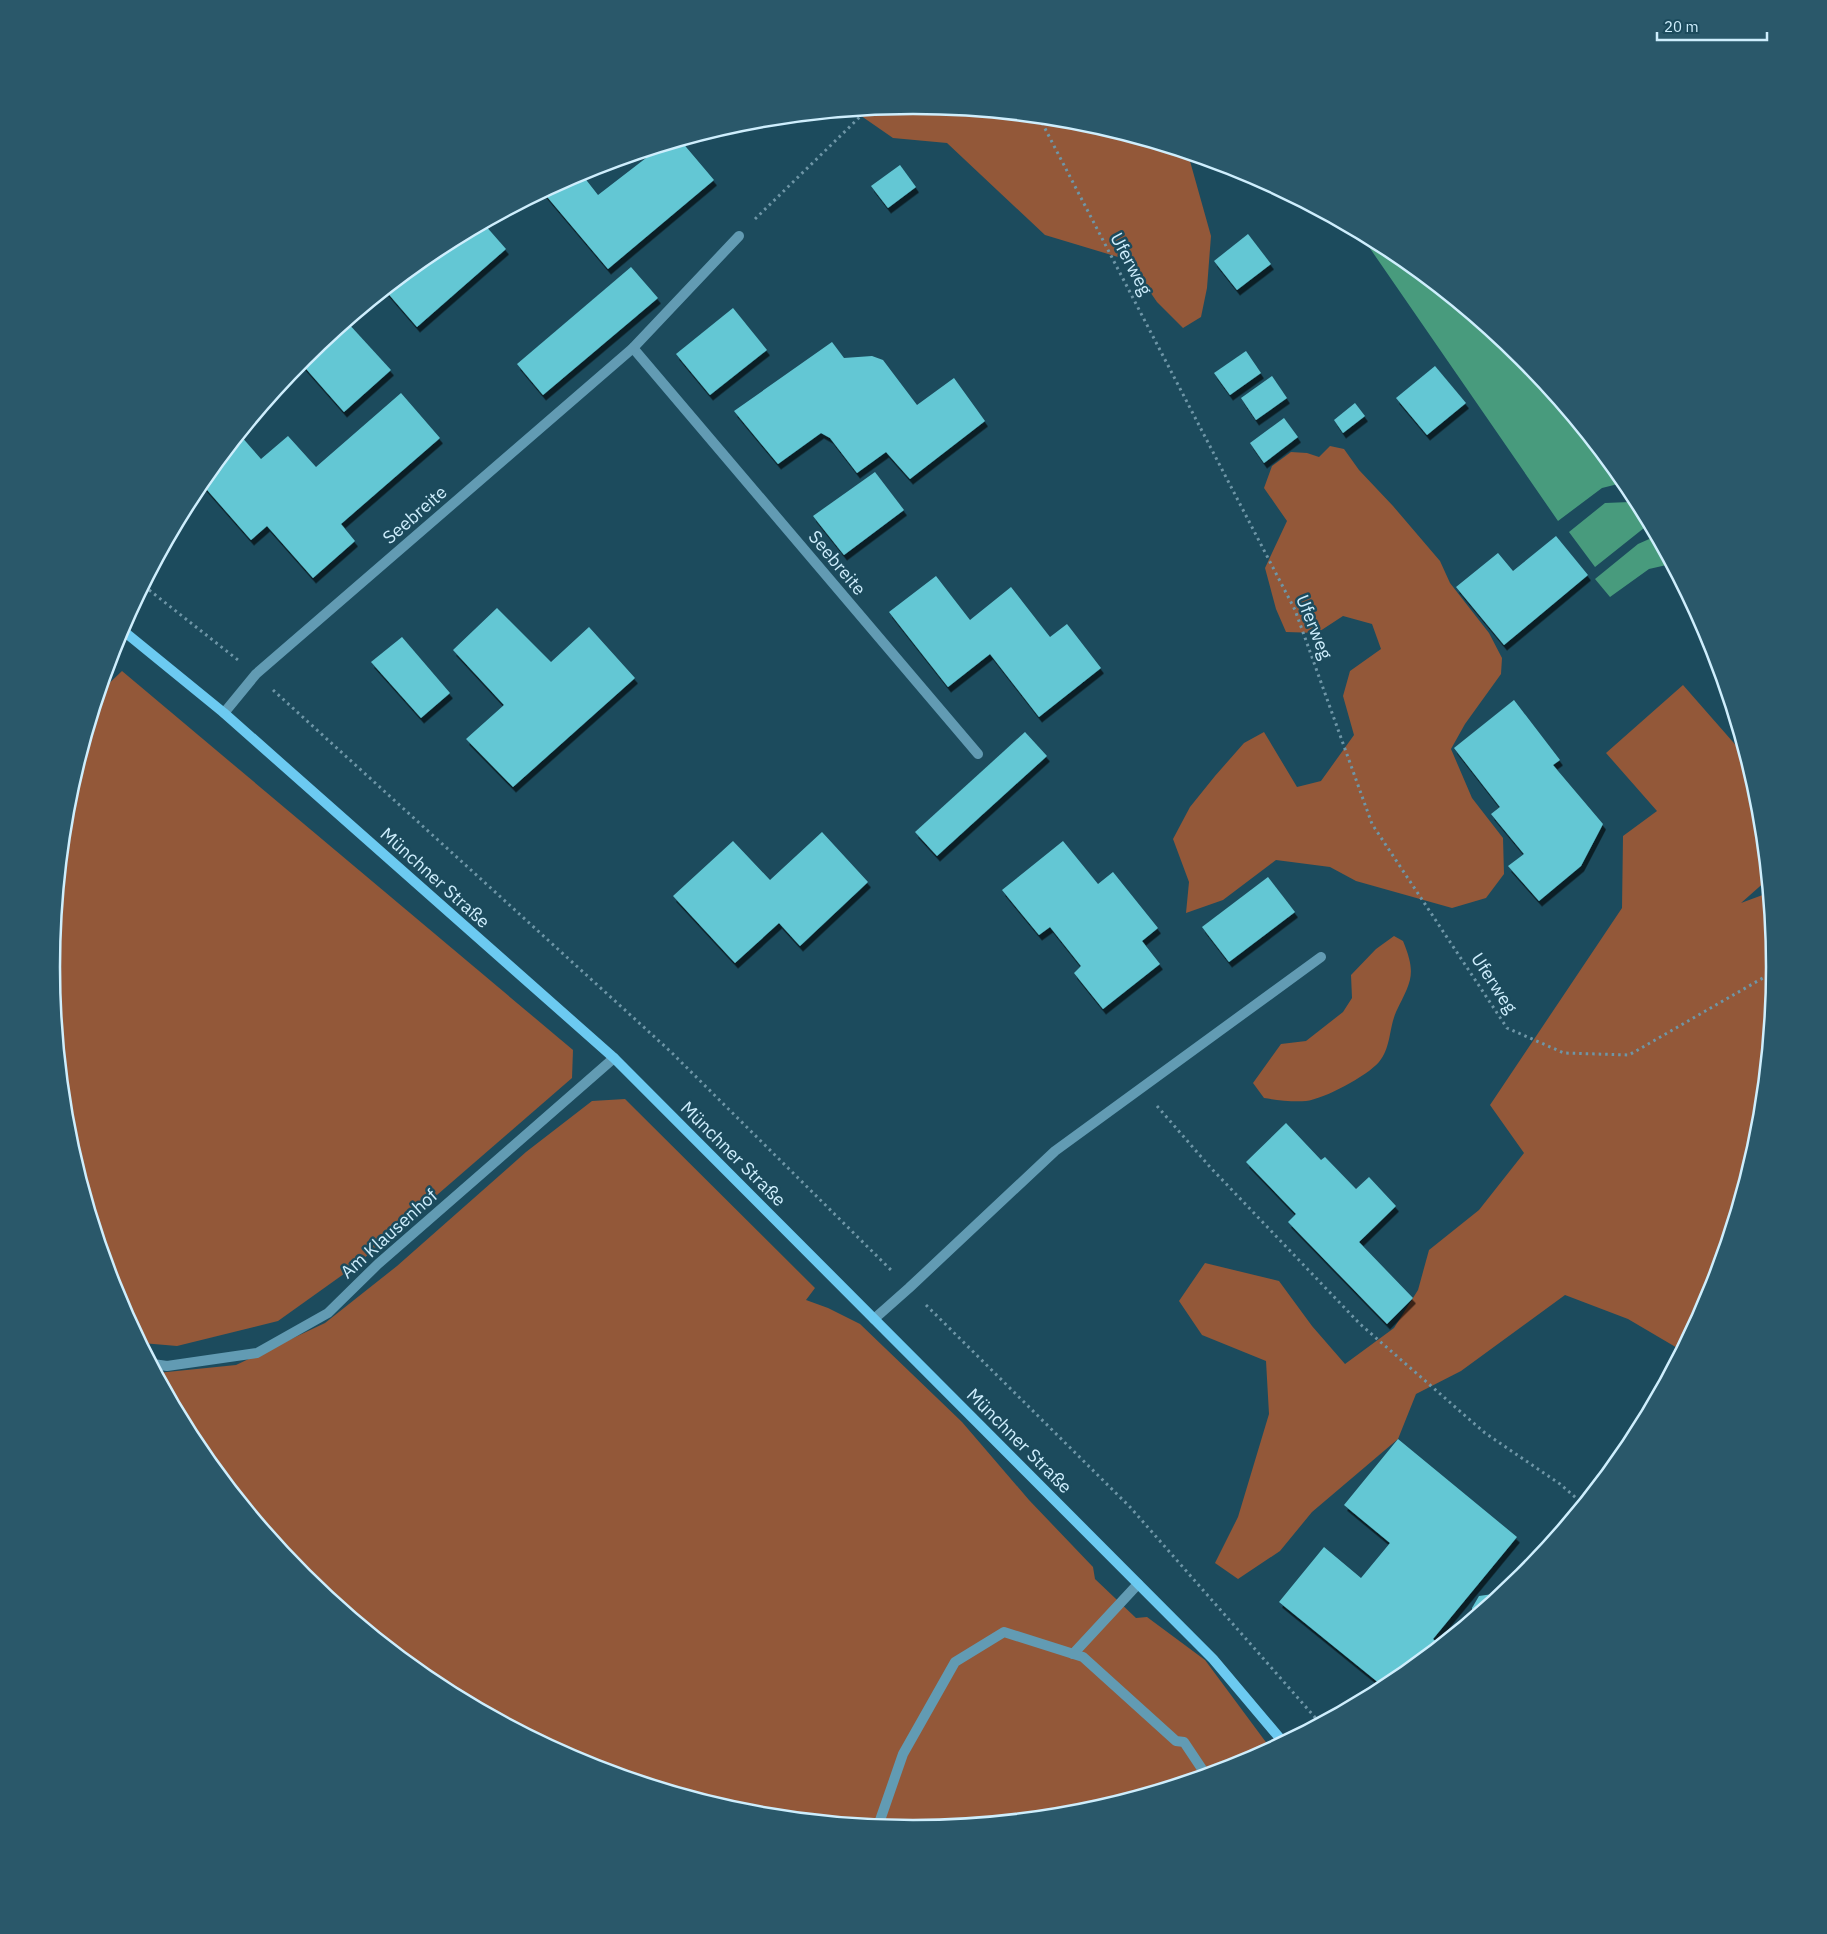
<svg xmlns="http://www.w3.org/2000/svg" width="1827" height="1934" viewBox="0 0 1827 1934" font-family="'IBM Plex Sans',sans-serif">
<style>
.green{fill:#935839}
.water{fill:#489b7d}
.building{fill:#64c7d4;filter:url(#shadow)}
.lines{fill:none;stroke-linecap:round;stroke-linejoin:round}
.path{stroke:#6e96a7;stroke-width:3;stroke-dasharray:2.5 4;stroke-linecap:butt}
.service{stroke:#629bb3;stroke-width:10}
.minor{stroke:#629bb3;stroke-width:10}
.secondary{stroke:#6ccaf1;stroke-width:10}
.labels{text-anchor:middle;stroke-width:5;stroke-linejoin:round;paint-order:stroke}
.street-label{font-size:18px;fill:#ceeefd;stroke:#1c4b5d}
.rim{fill:none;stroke:#ceeefd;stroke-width:2.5}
</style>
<defs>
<filter id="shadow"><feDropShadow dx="3" dy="5.5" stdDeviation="0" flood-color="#0009"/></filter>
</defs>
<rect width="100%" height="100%" fill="#1c4b5d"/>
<g class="green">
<path d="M914,105L1082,121L1188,154L1211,236L1207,288L1201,317L1183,328L1157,302L1128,260L1045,235L947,143L893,138L854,111Z"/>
<path d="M1330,446L1344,449L1359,470L1393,506L1440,561L1450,583L1489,633L1502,658L1501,674L1465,724L1451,749L1472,798L1503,838L1504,874L1486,898L1452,908L1356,881L1330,867L1276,860L1223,900L1186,913L1189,882L1173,839L1190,807L1215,776L1244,743L1264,732L1297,787L1321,781L1354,735L1343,696L1350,671L1381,649L1372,624L1343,616L1317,633L1286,632L1276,609L1265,568L1287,521L1264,488L1272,466L1291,452L1307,453L1319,457Z"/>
<path d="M122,671L573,1050L572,1078L355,1266L278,1321L177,1346L142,1343L117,1297L68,1135L51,967L68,799L101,691Z"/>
<path d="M1683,685L1747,758L1759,799L1767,880L1741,903L1768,893L1776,967L1759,1135L1710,1297L1680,1353L1679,1349L1628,1319L1565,1295L1461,1371L1416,1394L1398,1439L1312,1512L1280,1551L1238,1579L1215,1563L1238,1517L1269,1414L1266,1361L1202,1335L1179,1301L1205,1263L1279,1281L1312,1326L1345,1364L1394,1328L1418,1290L1429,1250L1479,1210L1524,1153L1490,1105L1622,908L1623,836L1657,811L1606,753Z"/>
<path d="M1394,936L1403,941C1417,975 1411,981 1396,1012C1389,1028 1391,1048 1379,1062C1367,1076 1324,1099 1306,1101C1292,1102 1277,1100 1264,1098L1253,1083L1281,1044L1306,1041L1343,1012L1352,998L1351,975L1376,949Z"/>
<path d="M625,1099L815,1288L806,1300L828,1308L860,1324L962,1422L1029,1500L1093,1567L1095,1579L1136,1618L1147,1617L1205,1660L1271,1749L1243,1764L1081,1813L913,1829L745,1813L583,1764L434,1684L304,1576L196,1446L157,1373L236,1365L325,1323L397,1266L526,1152L592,1101Z"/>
</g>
<g class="water">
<path d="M1358,231L1393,250L1523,358L1626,482L1602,488L1558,521Z"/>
<path d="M1630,488L1651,526L1644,528L1595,567L1569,532L1605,503L1630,502Z"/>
<path d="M1656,536L1671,564L1649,569L1610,597L1595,579L1638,544Z"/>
</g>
<g class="building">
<path d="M681,141L714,180L608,269L543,192L580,172L598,195L646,158L642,153Z"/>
<path d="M900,165L916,187L888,208L871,186Z"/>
<path d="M484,224L506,249L417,327L385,290L435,250Z"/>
<path d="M1248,234L1271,264L1237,290L1214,261Z"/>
<path d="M631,267L658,298L543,395L517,364Z"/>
<path d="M733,308L767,350L710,395L676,354Z"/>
<path d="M347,322L391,370L344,412L300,362Z"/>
<path d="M832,342L844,358L872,356L883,360L917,405L954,378L985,421L910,479L886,452L857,473L830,438L821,433L778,464L734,411Z"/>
<path d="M1246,351L1261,373L1230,395L1214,373Z"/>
<path d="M1435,366L1466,403L1427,435L1396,398Z"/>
<path d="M1272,376L1287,398L1256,420L1241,398Z"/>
<path d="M401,393L440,438L341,524L355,541L313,578L267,526L251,540L201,483L240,435L261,459L288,436L316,467Z"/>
<path d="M1355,403L1365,416L1343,433L1334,420Z"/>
<path d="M1284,418L1298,437L1264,463L1250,443Z"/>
<path d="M875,472L904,510L844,555L813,516Z"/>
<path d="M1556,536L1588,575L1504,645L1456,587L1498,553L1513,571Z"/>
<path d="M936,576L970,620L1011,587L1050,637L1067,624L1101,668L1039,717L990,654L948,687L889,612Z"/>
<path d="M497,608L551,662L589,627L635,678L513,787L466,739L504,705L453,650Z"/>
<path d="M402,637L450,693L421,718L371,662Z"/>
<path d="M1514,700L1560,760L1553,765L1603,824L1581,866L1539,901L1508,866L1524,854L1491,814L1500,807L1454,748Z"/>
<path d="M1025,732L1047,756L937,856L915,832Z"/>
<path d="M822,832L868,882L800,946L779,923L735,963L673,896L733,841L770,880Z"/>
<path d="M1063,841L1098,884L1113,872L1158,928L1142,941L1160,964L1103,1009L1074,973L1081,966L1050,927L1039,935L1002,890Z"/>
<path d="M1268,877L1295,912L1229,962L1202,927Z"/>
<path d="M1286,1123L1321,1160L1325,1157L1356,1189L1369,1177L1396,1206L1359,1242L1413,1298L1387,1324L1288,1222L1296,1214L1246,1162Z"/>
<path d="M1398,1439L1517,1537L1433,1639L1440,1645L1392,1684L1385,1688L1279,1602L1324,1547L1361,1578L1390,1543L1344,1505Z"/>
<path d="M1493,1594L1498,1597L1473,1618L1472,1608L1479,1596Z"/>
</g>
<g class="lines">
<g class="path">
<path d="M1039,117L1295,610L1372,824L1507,1028L1564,1053L1629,1055L1775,971"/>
<path d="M755,219L868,109"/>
<path d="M144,586L238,660"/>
<path d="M273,690L670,1051L892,1271"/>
<path d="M1157,1106L1210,1167L1360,1324L1485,1433L1560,1484L1583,1504"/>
<path d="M926,1305L1130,1507L1320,1723"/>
</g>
<g class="service">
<path d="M874,1319L909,1288L1055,1151L1321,957"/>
<path d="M1073,1654L1138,1584"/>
<path d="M878,1826L903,1754L955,1662L1004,1632L1083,1657L1176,1741L1184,1742L1206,1775"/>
</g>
<g class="minor">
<path d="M633,348L978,754"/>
<path d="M224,713L256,674L633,348L739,236"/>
<path d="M153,1364L167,1366L257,1353L328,1313L378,1264L614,1058"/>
</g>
<path class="secondary" d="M121,629L224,713L614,1058L1213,1659L1283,1742"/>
</g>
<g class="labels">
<g class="street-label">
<text transform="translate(1131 264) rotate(62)" y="6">Uferweg</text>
<text transform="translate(415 515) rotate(-41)" y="6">Seebreite</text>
<text transform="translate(837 563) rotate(50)" y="6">Seebreite</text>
<text transform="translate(1314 627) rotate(68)" y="6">Uferweg</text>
<text transform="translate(435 878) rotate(42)" y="6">Münchner Straße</text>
<text transform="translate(1494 983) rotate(57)" y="6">Uferweg</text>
<text transform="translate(733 1154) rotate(45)" y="6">Münchner Straße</text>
<text transform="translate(389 1234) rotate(-42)" y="6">Am Klausenhof</text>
<text transform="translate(1019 1441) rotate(45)" y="6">Münchner Straße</text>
</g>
</g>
<path d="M0 0H1827V1934H0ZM60 967a853 853 0 1 1 1706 0a853 853 0 1 1-1706 0Z" fill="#2a586a" fill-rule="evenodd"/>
<path class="rim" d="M60 967a853 853 0 1 1 1706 0a853 853 0 1 1-1706 0Z"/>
<path d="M1657 32v8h110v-8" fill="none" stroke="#ceeefd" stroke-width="2.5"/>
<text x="1664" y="32" font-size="15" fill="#ceeefd" stroke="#1c4b5d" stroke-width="4" paint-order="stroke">20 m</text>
</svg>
